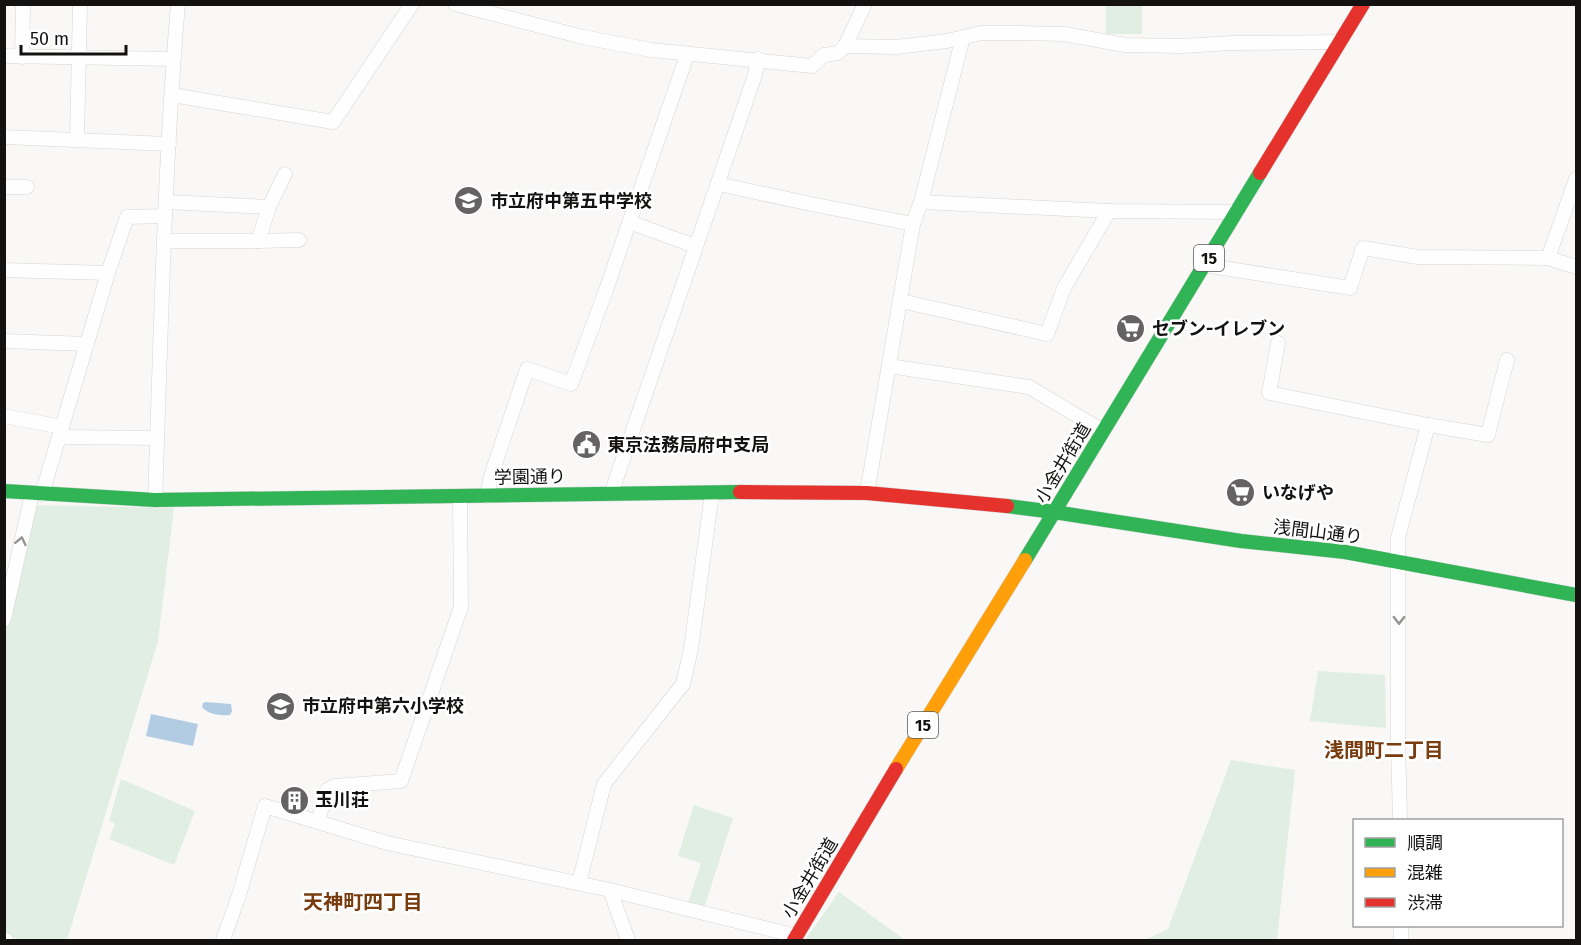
<svg xmlns="http://www.w3.org/2000/svg" width="1581" height="945" viewBox="0 0 1581 945" font-family="'Fira Sans','Noto Sans JP',sans-serif">
<style>
.green{fill:#e0eee3}
.water{fill:#b2cde3}
.lines{fill:none;stroke-linecap:round;stroke-linejoin:round}
.street-casing{stroke:#d6d5d4;stroke-width:15}
.fast-casing{stroke:#d6d5d4;stroke-width:15}
.slow-casing{stroke:#d6d5d4;stroke-width:15}
.jam-casing{stroke:#d6d5d4;stroke-width:15}
.street{stroke:#fefefe;stroke-width:14}
.fast{stroke:#30b455;stroke-width:14}
.slow{stroke:#ff9f0a;stroke-width:14}
.jam{stroke:#e5322d;stroke-width:14}
.oneway{stroke:#949493}
.labels{text-anchor:middle;stroke-width:5;stroke-linejoin:round;paint-order:stroke}
.shield{fill:#fff;stroke:#5a5958;stroke-width:1.5}
.shield-label{font-size:16px;font-weight:bold;fill:#131211}
.poi-label{font-size:18px;font-weight:bold;fill:#131211;stroke:#fff;text-anchor:start}
.street-label{font-size:18px;fill:#131211;stroke:#fff}
.neighbourhood-label{font-size:20px;font-weight:bold;fill:#783c0f;stroke:#fff}
</style>
<rect width="100%" height="100%" fill="#f9f8f7"/>
<g class="green">
<rect x="1106" y="5" width="36" height="29"/>
<path d="M27,505L174,508L158,641L67,940H19L5,933V629Z"/>
<path d="M1318,671L1385,675L1386,728L1310,721Z"/>
<path d="M1231,760L1295,770L1277,940H1145L1168,929Z"/>
<path d="M121,779L195,811L174,865L109,839L115,824L109,821Z"/>
<path d="M694,805L733,818L704,908L688,903L701,863L678,856Z"/>
<path d="M839,892L905,940H805Z"/>
</g>
<g class="water">
<path d="M206,702L231,704L232,711L230,715C221,716 207,714 202,707L203,703Z"/>
<path d="M151,714L198,724L193,746L146,736Z"/>
</g>
<g class="lines">
<defs>
<g id="street">
<path d="M455,4L583,37L651,50L812,66L824,55L838,53L845,46L865,4"/>
<path d="M845,46L896,47L947,41L981,33H1018L1064,34L1125,45L1181,46L1233,43L1340,42"/>
<path d="M4,56L173,59"/>
<path d="M22,57L23,4"/>
<path d="M172,95L333,122L412,4"/>
<path d="M4,137L169,144"/>
<path d="M77,140L80,4"/>
<path d="M718,184L811,204L913,224"/>
<path d="M4,187H27"/>
<path d="M166,202L269,207"/>
<path d="M921,202L1109,211L1237,212"/>
<path d="M629,222L695,246"/>
<path d="M164,241H258L299,240"/>
<path d="M258,241L269,207L285,174"/>
<path d="M1548,258L1576,179"/>
<path d="M1204,265L1350,288L1363,248L1418,257L1548,258L1576,267"/>
<path d="M4,270L108,273"/>
<path d="M901,301L1047,334L1064,288L1109,211"/>
<path d="M4,341L87,344"/>
<path d="M1278,343L1269,393L1428,425L1398,538V741L1400,820"/>
<path d="M889,366L1029,387L1103,431"/>
<path d="M4,416L62,427"/>
<path d="M1428,425L1488,435L1507,360"/>
<path d="M59,437L157,438"/>
<path d="M867,493L913,224L921,202L963,37"/>
<path d="M42,494L108,273L127,217L165,216"/>
<path d="M611,494L755,75L758,59"/>
<path d="M487,496L491,476L527,369L571,384L605,293L687,55"/>
<path d="M155,500C161,335 164,169 178,4"/>
<path d="M4,619L32,494"/>
<path d="M318,821L327,790L335,786L401,781L461,607L460,496"/>
<path d="M579,883L604,784L683,684L691,649L712,493"/>
<path d="M610,890L628,940"/>
<path d="M1401,926V940"/>
<path d="M4,940H6"/>
<path d="M223,940L239,895L265,806L387,843L610,890L797,936"/>
</g>
<g id="fast">
<path d="M4,491L155,500L740,492"/>
<path d="M1007,506L1054,512L1241,541L1345,552L1576,595"/>
<path d="M1025,560L1260,173"/>
</g>
<path id="slow" d="M896,769L1025,560"/>
<g id="jam">
<path d="M1260,173L1363,4"/>
<path d="M740,492L867,493L1007,506"/>
<path d="M794,940L896,769"/>
</g>
</defs>
<use href="#street" class="street-casing"/>
<use href="#fast" class="fast-casing"/>
<use href="#slow" class="slow-casing"/>
<use href="#jam" class="jam-casing"/>
<use href="#street" class="street"/>
<use href="#fast" class="fast"/>
<use href="#slow" class="slow"/>
<use href="#jam" class="jam"/>
</g>
<defs><path id="oneway-chevron" d="M-2-3.5L2.5 0L-2 3.5" fill="none" stroke-width="1.6" stroke-linecap="round" stroke-linejoin="round" transform="scale(1.5)"/></defs>
<g class="oneway">
<use href="#oneway-chevron" transform="translate(21 541) rotate(-78)"/>
<use href="#oneway-chevron" transform="translate(1399 620) rotate(90)"/>
</g>
<defs>
<symbol id="school-disc" viewBox="-11 -11 22 22"><circle r="9.5" fill="#646262" stroke="#fff"/><path d="M0-5L7-2L0 1L-7-2ZM-4 1L0 2.5L4 1V4Q0 6-4 4Z" fill="#fff"/></symbol>
<symbol id="supermarket-disc" viewBox="-11 -11 22 22"><circle r="9.5" fill="#646262" stroke="#fff"/><path d="M-6-5.5h2.5l.6 2H6L4.5 2H-2.5L-4.4-4H-6ZM-1.5 3.2a1.3 1.3 0 1 0 .1 0ZM3 3.2a1.3 1.3 0 1 0 .1 0Z" fill="#fff"/></symbol>
<symbol id="civic-disc" viewBox="-11 -11 22 22"><circle r="9.5" fill="#646262" stroke="#fff"/><path d="M-.6-6.5H3V-4.5H.6V-3L4-1V1h2V6H-6V1h2V-1L-.6-3ZM-1.2 2.5V6h2.4V2.5Z" fill="#fff"/></symbol>
<symbol id="building-disc" viewBox="-11 -11 22 22"><circle r="9.5" fill="#646262" stroke="#fff"/><path d="M-4-6H4V6H1V3H-1V6H-4ZM-2.5-4.3h1.7v1.8h-1.7ZM.8-4.3h1.7v1.8H.8ZM-2.5-1h1.7V.8h-1.7ZM.8-1h1.7V.8H.8Z" fill="#fff"/></symbol>
</defs>
<g fill-rule="evenodd">
<use href="#school-disc" x="452" y="184" width="33" height="33"/>
<use href="#supermarket-disc" x="1114" y="312" width="33" height="33"/>
<use href="#civic-disc" x="570" y="428" width="33" height="33"/>
<use href="#supermarket-disc" x="1224" y="476" width="33" height="33"/>
<use href="#school-disc" x="264" y="690" width="33" height="33"/>
<use href="#building-disc" x="278" y="784" width="33" height="33"/>
</g>
<g class="labels">
<g class="shield">
<rect x="1194" y="245" width="30" height="26" rx="4.5"/>
<rect x="908" y="712" width="30" height="26" rx="4.5"/>
</g>
<g class="shield-label">
<text x="1209" y="264">15</text>
<text x="923" y="731">15</text>
</g>
<g class="poi-label">
<text x="490" y="207">市立府中第五中学校</text>
<text x="1152" y="335">セブン-イレブン</text>
<text x="607" y="451">東京法務局府中支局</text>
<text x="1262" y="499">いなげや</text>
<text x="302" y="712">市立府中第六小学校</text>
<text x="315" y="806">玉川荘</text>
</g>
<g class="street-label">
<text transform="translate(1063 463) rotate(-59)" y="6">小金井街道</text>
<text transform="translate(530 477) rotate(-1)" y="6">学園通り</text>
<text transform="translate(1318 532) rotate(7)" y="6">浅間山通り</text>
<text transform="translate(810 878) rotate(-59)" y="6">小金井街道</text>
</g>
<g class="neighbourhood-label">
<text x="1384" y="757">浅間町二丁目</text>
<text x="363" y="909">天神町四丁目</text>
</g>
</g>
<rect width="1581" height="945" fill="none" stroke="#131211" stroke-width="12"/>
<rect x="1353" y="819" width="210" height="108" fill="#ffffff" stroke="#a1a0a0" stroke-width="1.5"/>
<rect x="1365" y="838" width="30" height="9" fill="#30b455" stroke="#a1a0a0" stroke-width="1.5"/>
<text x="1407" y="849" font-size="18" fill="#131211">順調</text>
<rect x="1365" y="868" width="30" height="9" fill="#ff9f0a" stroke="#a1a0a0" stroke-width="1.5"/>
<text x="1407" y="879" font-size="18" fill="#131211">混雑</text>
<rect x="1365" y="898" width="30" height="9" fill="#e5322d" stroke="#a1a0a0" stroke-width="1.5"/>
<text x="1407" y="909" font-size="18" fill="#131211">渋滞</text>
<path d="M21 45v9h105v-9" fill="none" stroke="#131211" stroke-width="3"/>
<text x="30" y="45" font-size="18" fill="#131211" stroke="#ffffff" stroke-width="4.5" paint-order="stroke">50 m</text>
</svg>
